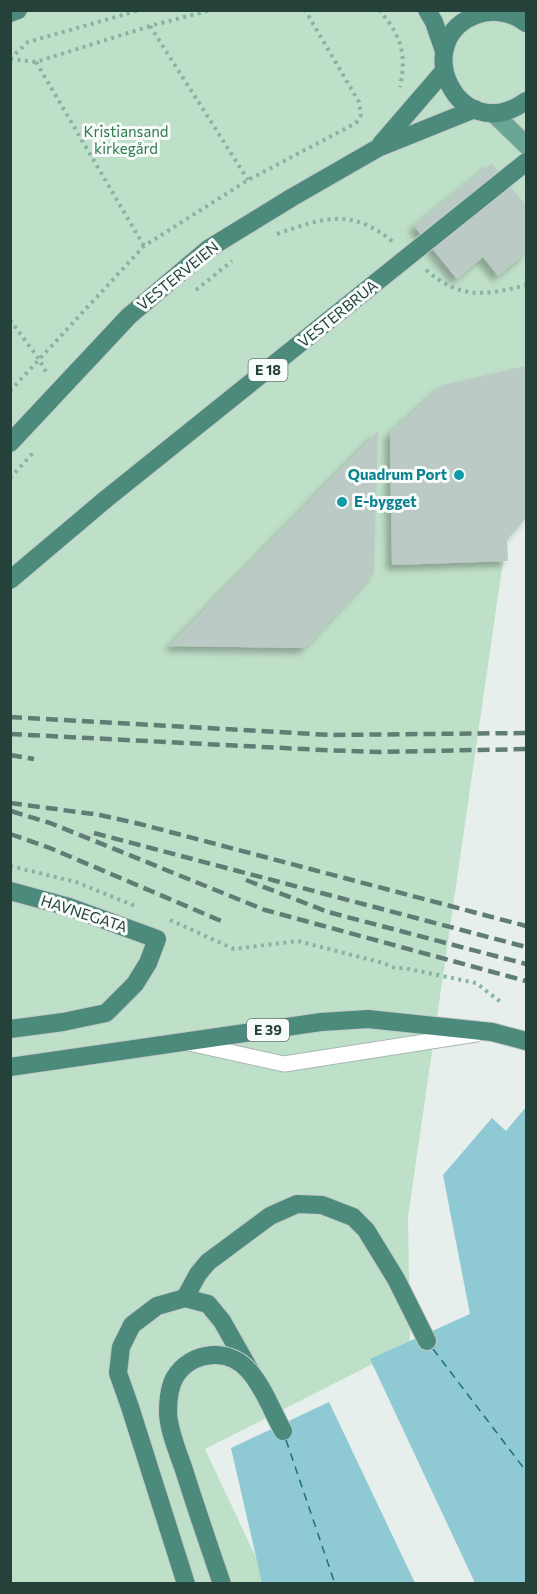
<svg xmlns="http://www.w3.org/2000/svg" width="537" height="1594" viewBox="0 0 537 1594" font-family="Commissioner,sans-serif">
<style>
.green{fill:#bfe0c8}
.water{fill:#8ec9d4}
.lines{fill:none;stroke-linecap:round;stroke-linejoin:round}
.ferry{stroke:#1c6f80;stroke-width:1.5;stroke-dasharray:8 6;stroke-linecap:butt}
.building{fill:#bbcac4;filter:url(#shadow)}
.service-casing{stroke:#a8b8b2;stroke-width:17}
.primary-casing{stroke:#c2cac8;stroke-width:20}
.trunk-casing{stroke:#c2cac8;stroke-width:20}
.path{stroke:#86b3a5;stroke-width:4;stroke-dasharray:3 4.5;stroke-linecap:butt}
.service{stroke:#fff;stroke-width:15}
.primary{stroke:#6aa596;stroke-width:18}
.trunk{stroke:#4c8a7c;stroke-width:18}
.rail{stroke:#5f7d75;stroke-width:4.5;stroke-dasharray:12 6;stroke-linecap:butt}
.trunk-bridge-casing{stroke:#c2cac8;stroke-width:20;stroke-linecap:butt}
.trunk-bridge{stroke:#4c8a7c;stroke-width:18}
.culture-dot{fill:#0f9aa8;stroke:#f7fbf9;stroke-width:2}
.labels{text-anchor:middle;stroke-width:6;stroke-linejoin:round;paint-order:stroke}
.shield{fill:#f7fbf9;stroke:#637a73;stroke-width:1.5}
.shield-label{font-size:14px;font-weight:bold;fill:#24423a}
.park-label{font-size:15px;fill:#2d7a4b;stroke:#f7fbf9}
.street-label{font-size:15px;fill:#24423a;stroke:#f7fbf9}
.culture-label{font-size:15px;font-weight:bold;fill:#0d838f;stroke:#f7fbf9;text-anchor:end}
</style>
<defs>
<filter id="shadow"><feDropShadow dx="-5.5" dy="5.5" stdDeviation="3" flood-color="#0004"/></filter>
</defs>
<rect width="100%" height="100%" fill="#e6efeb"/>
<path class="green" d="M10,11H526V403L408,1217L410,1345L205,1449L268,1583H11Z"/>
<g class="water">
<path d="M526,1107V1583H475L370,1359L470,1314L443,1175L492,1118L506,1131Z"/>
<path d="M329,1402L415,1583H262L231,1448Z"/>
</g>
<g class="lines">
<g class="ferry">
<path d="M433,1349L526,1471"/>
<path d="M286,1440L335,1584"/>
</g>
</g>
<g class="building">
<path d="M492,163L526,206V253L498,276L483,257L457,279L414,226Z"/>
<path d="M526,366V518L507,540L508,561L392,565L390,433L443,385Z"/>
<path d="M378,431L374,573L305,648L169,646Z"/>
</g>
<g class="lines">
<defs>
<path id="service" d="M189,1043L284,1064L476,1034"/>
<path id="primary" d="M493,113L526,145"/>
<g id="trunk">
<path d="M427,10L434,22L444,51"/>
<path d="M10,13L18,10"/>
<path d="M526,23C513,13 495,9 479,14C406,38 458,150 526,101"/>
<path d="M381,144L444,71"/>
<path d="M10,443L129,316L208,249L291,198L378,148L475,109"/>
<path d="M10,891L69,907L157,939L148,963L135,984L106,1013L63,1022L10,1029"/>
<path d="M10,1067L321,1022L368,1019L492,1032L526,1041"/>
<path d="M185,1298L198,1274L208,1262L270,1216L297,1204L322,1205L353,1217L366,1230L396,1279L427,1341"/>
<path d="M186,1584L130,1407L118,1373L121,1347L132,1325L157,1306L185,1298L208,1304L222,1321L252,1374"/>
</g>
</defs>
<use href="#service" class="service-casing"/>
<use href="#primary" class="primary-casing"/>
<use href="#trunk" class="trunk-casing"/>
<g class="path">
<path d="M379,10C401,35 407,54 400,87"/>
<path d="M150,26L248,180"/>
<path d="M10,59L36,62L150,26L211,10"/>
<path d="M10,59L28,42L140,10"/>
<path d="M36,62L144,246"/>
<path d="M277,234C323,218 351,207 393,242"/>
<path d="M426,270C460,299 485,296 526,285"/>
<path d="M196,290L232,261"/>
<path d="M10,320L39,359L46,372"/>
<path d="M10,391L144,246L248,180L356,123L361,115L359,102L305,10"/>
<path d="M10,478L34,452"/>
<path d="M10,866L76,882L135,906"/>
<path d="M170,920L234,949L298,941L383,963L395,968H404L476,983L502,1003"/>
</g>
<use href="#service" class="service"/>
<use href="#primary" class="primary"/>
<use href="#trunk" class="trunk"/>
<g class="rail">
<path d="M10,717L331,735L526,733"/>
<path d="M10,734L322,750L380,752L526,749"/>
<path d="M10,755L34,759"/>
<path d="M10,803L100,815L140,824L526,926"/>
<path d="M11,811L50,823L265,910L526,981"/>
<path d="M94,833L526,947"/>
<path d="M10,834L50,848L226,923"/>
<path d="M246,880L328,912L526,964"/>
</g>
<defs>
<g id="trunk-bridge">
<path d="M10,580L106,499L526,162"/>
<path d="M222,1584C209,1546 196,1508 184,1470C178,1452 169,1432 168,1413C168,1402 169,1387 175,1377C191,1351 229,1347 249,1371C263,1386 273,1413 283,1431"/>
</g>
</defs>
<use href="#trunk-bridge" class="trunk-bridge-casing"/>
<use href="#trunk-bridge" class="trunk-bridge"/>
</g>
<g class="culture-dot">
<circle cx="459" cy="475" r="6"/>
<circle cx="342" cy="502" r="6"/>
</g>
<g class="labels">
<g class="shield">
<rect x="248.5" y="359" width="39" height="22" rx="4.5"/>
<rect x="247" y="1019" width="42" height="22" rx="4.5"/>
</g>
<g class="shield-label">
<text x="268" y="375">E 18</text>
<text x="268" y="1035">E 39</text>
</g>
<g class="park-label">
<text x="126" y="137">Kristiansand<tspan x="126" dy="17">kirkegård</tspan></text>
</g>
<g class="street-label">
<text transform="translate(178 276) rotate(-39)" y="5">VESTERVEIEN</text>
<text transform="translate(338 314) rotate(-39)" y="5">VESTERBRUA</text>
<text transform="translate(84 914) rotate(18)" y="5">HAVNEGATA</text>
</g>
<g class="culture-label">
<text x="447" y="480">Quadrum Port</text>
<text x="354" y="507" text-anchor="start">E-bygget</text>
</g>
</g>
<rect width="537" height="1594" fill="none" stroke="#24423a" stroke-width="24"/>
</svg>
